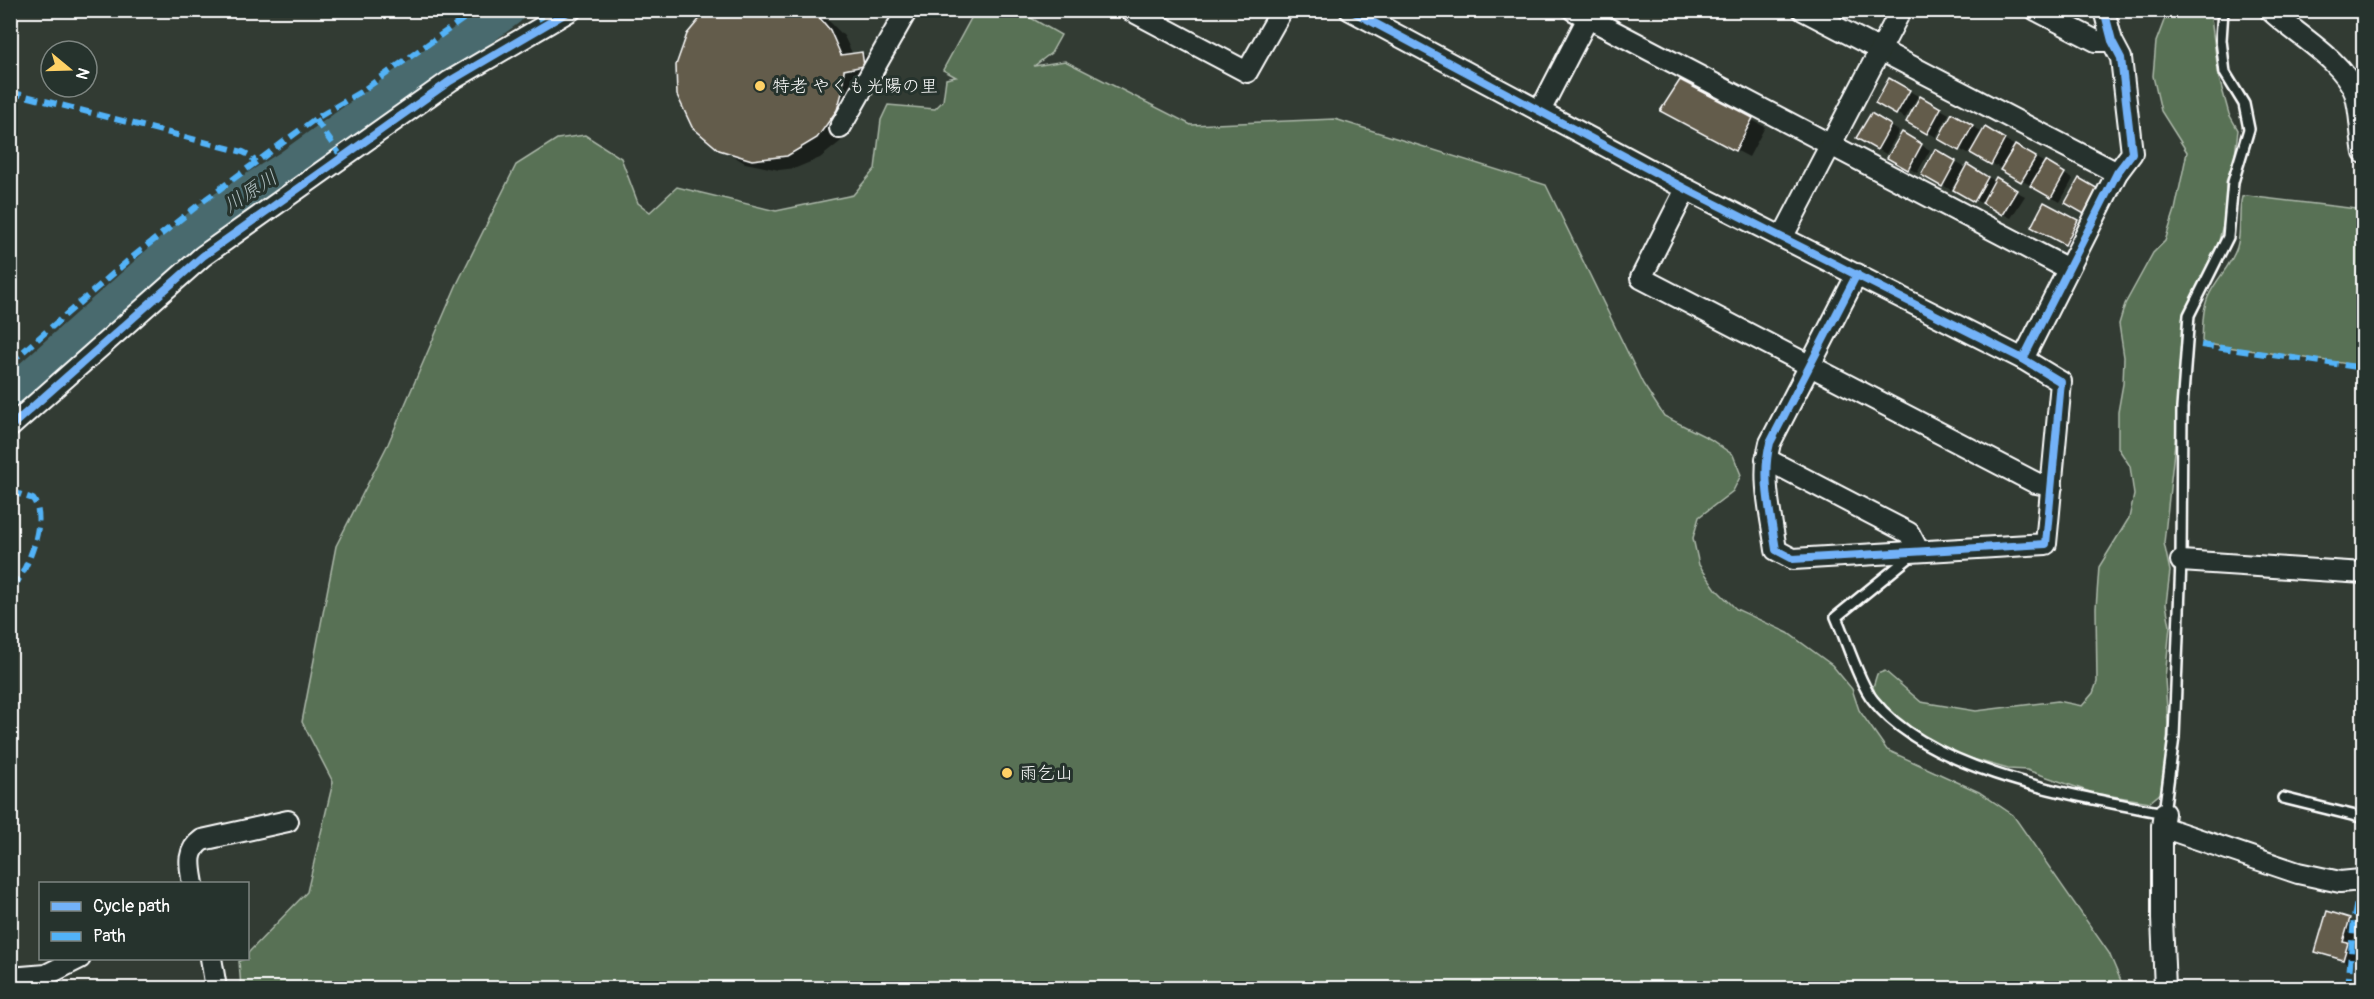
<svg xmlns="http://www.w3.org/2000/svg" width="2374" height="999" viewBox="0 0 2374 999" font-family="Pangolin,'Klee One',sans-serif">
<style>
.green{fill:#597155;stroke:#acb8aa;stroke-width:1.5}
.shadow{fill:#0007}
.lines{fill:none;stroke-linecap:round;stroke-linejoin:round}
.river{stroke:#486a6e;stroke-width:34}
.building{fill:#645c4c;stroke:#fff;stroke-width:1.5}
.service-casing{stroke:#fff;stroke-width:14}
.minor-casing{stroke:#fff;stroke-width:24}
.service{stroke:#26332d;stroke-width:9}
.minor{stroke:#26332d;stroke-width:20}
.quiet{stroke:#52b3f8;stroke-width:6;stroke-dasharray:12 6;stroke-linecap:butt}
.cycleway-casing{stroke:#26332d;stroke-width:11}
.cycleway{stroke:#73b2f8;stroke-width:8}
.poi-dot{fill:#ffd166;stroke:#26332d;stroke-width:2}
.labels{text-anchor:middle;stroke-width:6;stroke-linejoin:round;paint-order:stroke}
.poi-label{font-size:18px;fill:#fff;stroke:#26332d;text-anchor:start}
.water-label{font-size:20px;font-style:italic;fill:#adbcbe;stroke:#26332d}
</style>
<rect width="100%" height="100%" fill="#323b33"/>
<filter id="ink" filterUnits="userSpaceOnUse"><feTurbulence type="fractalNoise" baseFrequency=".0167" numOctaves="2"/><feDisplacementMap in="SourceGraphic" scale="12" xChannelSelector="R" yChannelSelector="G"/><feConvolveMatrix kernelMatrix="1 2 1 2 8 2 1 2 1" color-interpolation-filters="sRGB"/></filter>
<g filter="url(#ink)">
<g class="green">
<path d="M1017,10L1061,35L1051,53L1034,66L1065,61L1191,125L1335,119L1546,185L1643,384L1664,416L1710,439L1733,455L1741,475L1733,491L1699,517L1693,538L1699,565L1716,589L1736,609L1788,633L1832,665L1852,689L1859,710L1887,750L1979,792L2013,815L2109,953L2124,988H241L239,961L248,958V953L307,892L333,782L302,722L336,546L388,444L456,286L516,165L557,139L585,135L621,158L638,203L650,212L677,187L776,211L853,195L875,169L881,120L888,105L935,109L943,101L946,79L956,77L943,70L975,11Z"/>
<path d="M2164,11H2210L2219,78L2229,114L2238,130L2235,156L2226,182L2225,216L2217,249L2182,319L2177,424L2164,543L2170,571L2166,604L2170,626L2165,679L2168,724L2165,773L2162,792L2150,802L2093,793L2027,770L2008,769L1941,750L1904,725L1876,696L1873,687L1877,674L1885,671L1921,702L1976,711L2058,701L2082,706L2093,693L2097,682L2096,608L2099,567L2129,518L2134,495L2130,466L2118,448V412L2123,384L2124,357L2119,324L2125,304L2153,253L2165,241L2175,210L2187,152L2161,111L2153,76L2156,42L2165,18Z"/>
<path d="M2247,196L2357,209L2363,215V366L2206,344L2202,341C2203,326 2202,309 2209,295C2217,278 2231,266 2237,247C2242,231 2238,210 2242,197Z"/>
</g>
<g class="shadow">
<path d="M812,10L830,22L844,36L853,55L862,53L879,64L850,128L840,142L820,158L796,168L779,170L745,163L705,139L685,112L677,78L682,46L700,19Z"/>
<path d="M1890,80L1918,96L1905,118L1877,103Z"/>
<path d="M1921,98L1949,114L1936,137L1908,121Z"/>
<path d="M1871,115L1899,131L1886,154L1858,138Z"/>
<path d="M1953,115L1981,131L1975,141L1977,143L1985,129L2073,179L2060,202L1970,151L1968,154L1940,138Z"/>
<path d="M1674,118L1752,120L1765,127L1749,157Z"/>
<path d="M1902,134L1930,150L1917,173L1889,157Z"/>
<path d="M1936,151L1964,167L1951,190L1923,174Z"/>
<path d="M1968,167L2025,196L2011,218L1955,190Z"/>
<path d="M2045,204L2085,226L2074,248L2033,226Z"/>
<path d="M2349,920L2358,924L2351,947L2356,950L2351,964L2316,951Z"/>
</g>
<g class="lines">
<path class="river" d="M10,395L208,218L290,166L508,10"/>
</g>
<g class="building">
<path d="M707,10H813L830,30L841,55L862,52L864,66L844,70L842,93L837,110L817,138L787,156L752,160L719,150L692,127L677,95L676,65L687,34Z"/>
<path d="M1889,78L1910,90L1896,115L1875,103Z"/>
<path d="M1680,80L1753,118L1735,151L1660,111Z"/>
<path d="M1920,96L1941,108L1927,134L1906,122Z"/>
<path d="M1871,113L1891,125L1877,150L1856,138Z"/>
<path d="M1952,113L1973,125L1959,151L1938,139Z"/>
<path d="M1985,127L2005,139L1991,165L1970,153Z"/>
<path d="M1902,132L1922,144L1908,170L1887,158Z"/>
<path d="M2015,145L2036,157L2021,182L2000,170Z"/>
<path d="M1935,149L1956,161L1942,187L1921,175Z"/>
<path d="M2045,161L2065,173L2051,198L2030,186Z"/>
<path d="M1967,164L1988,177L1974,202L1953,190Z"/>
<path d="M1996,177L2017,190L2002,215L1982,203Z"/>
<path d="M2079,178L2100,190L2086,215L2065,203Z"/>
<path d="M2044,202L2078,220L2065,245L2031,227Z"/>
<path d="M2327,911L2350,918L2343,942L2348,943L2343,960L2315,952Z"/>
</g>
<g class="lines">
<defs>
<g id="service">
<path d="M1911,556L1836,617C1845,637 1860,685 1873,700C1930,773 2077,796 2164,813L2174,737L2181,561L2182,408L2189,315L2228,237L2233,182L2249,129L2244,104L2225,73L2221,40L2223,10"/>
<path d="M2283,798L2364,818"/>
</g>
<g id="minor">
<path d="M1130,10L1247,72L1282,10"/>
<path d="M1350,10L1686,189L2023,359L2061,382L2046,544L1793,559L1776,550C1771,515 1761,478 1770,443L1857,274"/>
<path d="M1573,10L2068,269"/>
<path d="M1803,10L2117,173"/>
<path d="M2036,10L2096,41H2112"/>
<path d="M2270,10C2295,34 2343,60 2355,93C2361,111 2360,134 2364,153"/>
<path d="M1540,111L1592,10"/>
<path d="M840,128L907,10"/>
<path d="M1686,189L1641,278L2036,483L2052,486"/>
<path d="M1783,236L1901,10"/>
<path d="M2023,359L2117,173L2132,153L2121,58L2112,41L2104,10"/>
<path d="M10,427L203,256L450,81L571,10"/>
<path d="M1766,459L1909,533L1918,550"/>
<path d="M2181,561L2364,573"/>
<path d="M2164,813L2162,827L2298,873L2340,882L2361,880"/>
<path d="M2162,827V919L2165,988"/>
<path d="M193,884C190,866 186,851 202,840L288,821"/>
<path d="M211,958L216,988"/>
<path d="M10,978L46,975L80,958"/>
</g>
</defs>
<use href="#service" class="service-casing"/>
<use href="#minor" class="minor-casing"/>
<use href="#service" class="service"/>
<use href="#minor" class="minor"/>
<g class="quiet">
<path d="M536,10L546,27"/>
<path d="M10,92L243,152L251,156L255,162"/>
<path d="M315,119L343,159"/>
<path d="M2201,345L2364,368"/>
<path d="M10,363L130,259L206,199L315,119L362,91L476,10"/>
<path d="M10,491L33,499C48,519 29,564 17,582"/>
<path d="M2348,988L2354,918L2361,880"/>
</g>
<defs>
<g id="cycleway">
<path d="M1350,10L1686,189L2023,359L2061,382L2046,544L1793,559L1776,550C1771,515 1761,478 1770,443L1857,274"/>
<path d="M2023,359L2117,173L2132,153L2121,58L2112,41L2104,10"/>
<path d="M10,427L203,256L450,81L571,10"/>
</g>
</defs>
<use href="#cycleway" class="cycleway-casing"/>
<use href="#cycleway" class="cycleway"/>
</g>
</g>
<g class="poi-dot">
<circle cx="760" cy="86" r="6"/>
<circle cx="1007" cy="773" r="6"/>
</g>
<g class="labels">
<g class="poi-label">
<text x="772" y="92">特老 やくも光陽の里</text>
<text x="1019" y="779">雨乞山</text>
</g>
<g class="water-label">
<text transform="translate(250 191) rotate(-33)" y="7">川原川</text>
</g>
</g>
<rect width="2374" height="999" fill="none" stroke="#26332d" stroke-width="36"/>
<rect x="18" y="18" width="2338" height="963" fill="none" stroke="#fff" stroke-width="2" filter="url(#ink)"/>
<rect x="39" y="882" width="210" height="78" fill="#26332d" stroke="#7d8581" stroke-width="1.5"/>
<rect x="51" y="902" width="30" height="9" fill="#73b2f8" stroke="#7d8581" stroke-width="1.5"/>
<text x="93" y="912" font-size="18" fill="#ffffff">Cycle path</text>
<rect x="51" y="932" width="30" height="9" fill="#52b3f8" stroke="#7d8581" stroke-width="1.5"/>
<text x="93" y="942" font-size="18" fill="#ffffff">Path</text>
<g transform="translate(69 69) rotate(109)"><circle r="28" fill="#26332d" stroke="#7d8581" stroke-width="1.5"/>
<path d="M0-4.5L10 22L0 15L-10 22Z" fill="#ffd166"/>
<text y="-9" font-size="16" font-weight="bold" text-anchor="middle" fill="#ffffff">N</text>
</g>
</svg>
